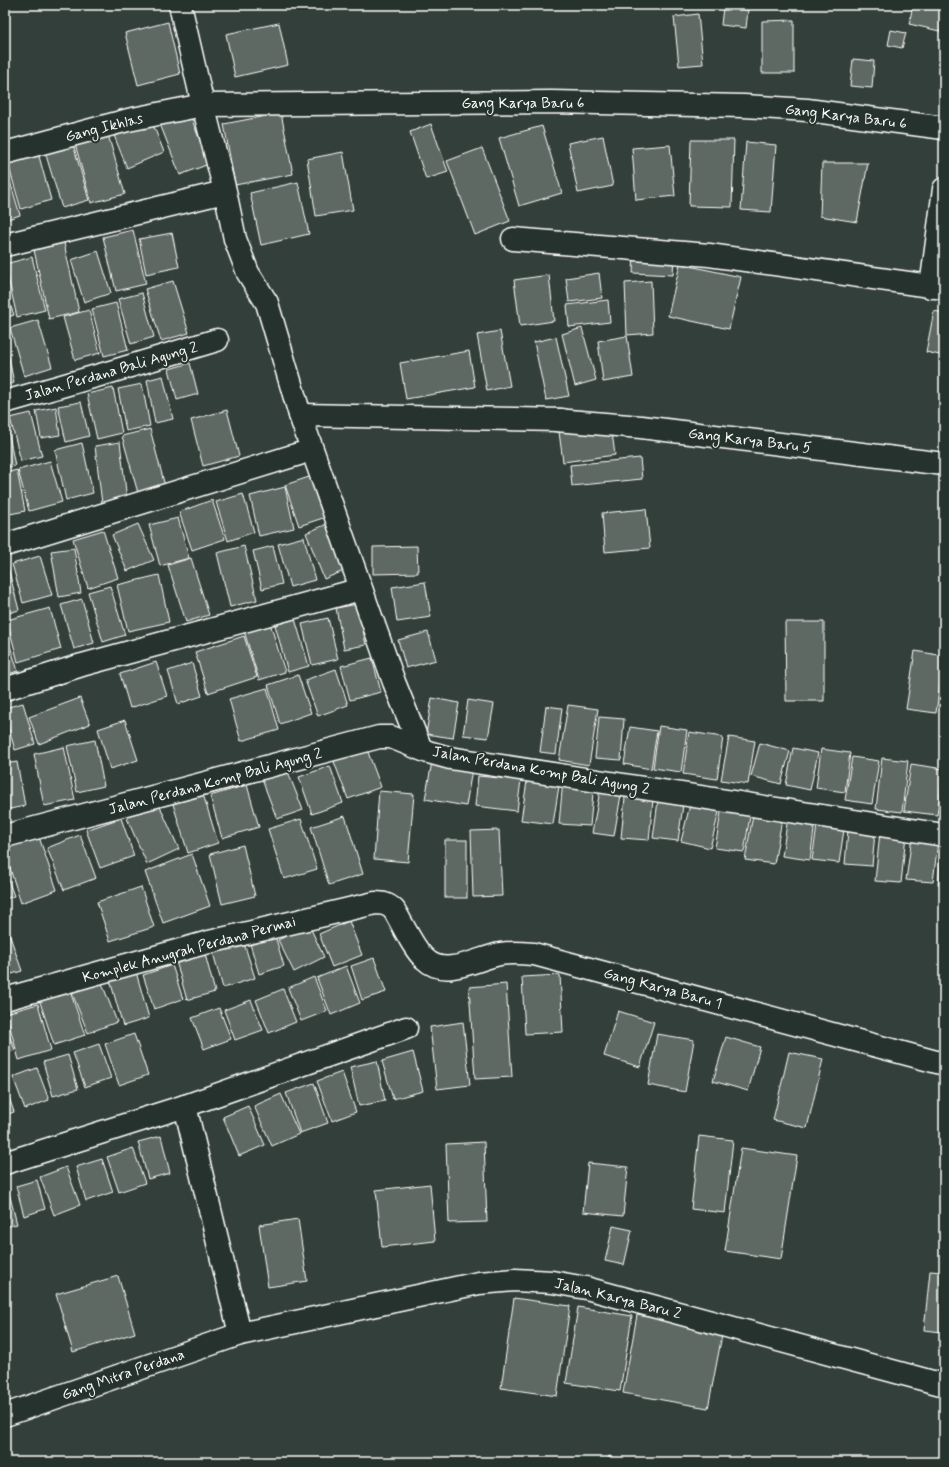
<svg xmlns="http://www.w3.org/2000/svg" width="949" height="1467" viewBox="0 0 949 1467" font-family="Mynerve,sans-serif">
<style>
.building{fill:#5f6964;stroke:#fff}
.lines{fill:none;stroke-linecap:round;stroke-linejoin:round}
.minor-casing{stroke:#fff;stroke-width:25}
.minor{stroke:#26332d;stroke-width:22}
.labels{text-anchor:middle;stroke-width:4;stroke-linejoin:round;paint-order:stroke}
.street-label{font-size:15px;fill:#fff;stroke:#26332d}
</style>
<rect width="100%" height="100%" fill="#333f3a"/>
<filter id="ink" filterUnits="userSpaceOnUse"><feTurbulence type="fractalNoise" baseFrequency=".025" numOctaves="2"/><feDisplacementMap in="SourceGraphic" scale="8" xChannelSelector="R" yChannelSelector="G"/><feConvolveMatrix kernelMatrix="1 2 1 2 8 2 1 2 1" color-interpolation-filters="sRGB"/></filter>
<g filter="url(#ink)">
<g class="building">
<path d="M913,5H944V32L909,24Z"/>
<path d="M723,7L748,10L746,28L721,25Z"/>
<path d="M698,14L703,64L679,66L674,17Z"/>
<path d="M794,20V73H762V21Z"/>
<path d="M168,22L180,74L138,85L125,33Z"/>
<path d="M279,23L288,65L235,77L226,34Z"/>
<path d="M891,30L906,33L902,48L888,45Z"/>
<path d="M853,59L874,61L872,88L850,86Z"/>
<path d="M189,112L209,164L180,175L160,124Z"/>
<path d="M281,113L293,174L235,185L224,124Z"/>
<path d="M150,117L164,152L127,168L113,133Z"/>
<path d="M431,124L448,172L426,179L410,132Z"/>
<path d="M542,126L562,193L519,206L499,138Z"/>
<path d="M107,131L125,194L91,203L74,140Z"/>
<path d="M603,136L613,186L578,193L568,143Z"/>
<path d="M691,140H734L732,207L689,206Z"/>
<path d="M746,142L776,145L771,212L741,210Z"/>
<path d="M73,144L89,200L62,208L45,152Z"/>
<path d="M670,145L675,196L636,200L632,148Z"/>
<path d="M482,148L510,221L475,235L447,161Z"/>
<path d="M37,149L51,200L21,209L6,157Z"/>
<path d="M343,152L353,210L316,216L307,159Z"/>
<path d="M822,163H868L857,222L820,216Z"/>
<path d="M5,164L20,215L5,220Z"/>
<path d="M298,182L309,234L261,245L250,193Z"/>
<path d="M133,230L146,284L116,291L103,237Z"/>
<path d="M172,233L179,267L146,274L139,239Z"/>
<path d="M64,243L79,312L49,319L34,250Z"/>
<path d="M98,251L111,293L84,302L71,260Z"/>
<path d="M634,252L674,254L673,275L633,273Z"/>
<path d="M32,257L45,310L17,317L5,264Z"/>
<path d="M680,264L741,277L729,329L668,316Z"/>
<path d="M599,273L602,298L569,302L566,278Z"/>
<path d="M549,275L554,321L520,326L514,280Z"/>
<path d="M173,281L189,333L161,341L145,289Z"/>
<path d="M651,281L653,333L627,335L625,283Z"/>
<path d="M5,290L14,315L5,318Z"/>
<path d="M142,293L154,337L131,344L118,299Z"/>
<path d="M608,300L610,322L569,327L567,305Z"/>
<path d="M116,303L128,350L104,356L92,309Z"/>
<path d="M89,310L100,353L75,360L63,317Z"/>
<path d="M934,311L944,313V356L926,352Z"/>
<path d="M38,320L52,367L24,376L10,328Z"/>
<path d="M582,328L596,380L575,386L562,334Z"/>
<path d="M500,331L510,386L487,391L477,335Z"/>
<path d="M627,336L633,377L603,382L598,341Z"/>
<path d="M556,337L569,396L546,400L534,342Z"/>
<path d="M5,338L14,383L5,385Z"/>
<path d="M469,351L475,387L406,399L400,363Z"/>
<path d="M190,363L198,394L177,400L169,369Z"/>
<path d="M163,376L173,419L155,423L147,380Z"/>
<path d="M142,384L150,426L126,431L118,389Z"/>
<path d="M113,388L122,433L97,439L87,394Z"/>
<path d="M81,402L89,436L66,442L58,406Z"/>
<path d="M56,407L60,435L41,438L36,411Z"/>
<path d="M227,410L239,456L203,466L191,420Z"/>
<path d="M31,413L42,456L21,461L10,418Z"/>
<path d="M5,425H7L15,466L5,468Z"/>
<path d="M611,425L615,455L563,462L559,432Z"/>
<path d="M150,429L165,486L138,493L122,436Z"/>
<path d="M120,442L127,500L102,504L95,446Z"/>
<path d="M82,443L93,493L66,500L55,450Z"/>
<path d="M640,458L642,479L572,486L570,465Z"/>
<path d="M50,461L62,502L29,511L18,470Z"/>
<path d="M17,470L25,511L5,515V473Z"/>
<path d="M312,476L326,517L299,526L285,485Z"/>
<path d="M285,487L294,528L259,536L250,496Z"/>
<path d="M243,494L254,532L228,541L216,502Z"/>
<path d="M212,500L225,539L192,550L179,512Z"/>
<path d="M646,509L650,548L605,552L602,513Z"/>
<path d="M178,518L189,558L160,566L149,525Z"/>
<path d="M332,522L351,568L324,579L306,533Z"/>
<path d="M138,524L154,560L127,571L112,535Z"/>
<path d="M103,530L118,578L88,588L73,539Z"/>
<path d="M304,537L315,580L290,587L278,544Z"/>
<path d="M244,546L257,600L230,607L217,553Z"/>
<path d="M273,546L282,584L262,589L253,551Z"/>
<path d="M417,546L418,573L373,574V547Z"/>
<path d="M74,548L81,593L59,597L51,551Z"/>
<path d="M5,556L19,610L5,614Z"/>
<path d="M40,556L52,595L23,603L12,564Z"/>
<path d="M191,558L209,615L186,622L168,565Z"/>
<path d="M159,575L169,622L128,631L117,585Z"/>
<path d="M425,582L431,617L397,622L392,587Z"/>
<path d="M110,586L125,635L103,642L88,592Z"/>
<path d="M82,599L94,643L74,649L61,605Z"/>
<path d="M358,604L366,645L344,649L336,608Z"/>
<path d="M50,608L61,649L18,662L7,620Z"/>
<path d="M328,618L338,659L312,665L302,624Z"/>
<path d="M295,619L309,666L288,672L275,625Z"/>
<path d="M785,622H824V701H786Z"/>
<path d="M270,623L285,672L259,680L244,631Z"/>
<path d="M5,630L18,671L5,675Z"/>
<path d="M428,632L436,660L406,668L398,640Z"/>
<path d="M244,636L257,677L208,693L195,652Z"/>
<path d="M915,651L944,656L936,713L906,709Z"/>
<path d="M372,658L381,692L350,700L341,666Z"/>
<path d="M156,662L167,696L130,708L120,674Z"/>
<path d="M192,663L202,696L178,704L168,671Z"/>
<path d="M336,669L348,705L318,716L305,680Z"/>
<path d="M298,675L311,713L280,724L268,685Z"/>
<path d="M267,688L279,730L241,741L229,699Z"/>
<path d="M80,698L90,724L39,744L29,717Z"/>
<path d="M432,698L459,703L453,738L426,734Z"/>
<path d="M468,700L494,704L488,738L463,735Z"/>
<path d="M23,703L35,744L15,750L5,715V708Z"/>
<path d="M568,705L598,709L589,765L559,760Z"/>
<path d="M546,706L562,708L556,754L540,752Z"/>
<path d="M599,717L624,719L621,760L595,758Z"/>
<path d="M125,720L138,760L110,769L98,729Z"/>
<path d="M659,726L687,730L681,772L653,768Z"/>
<path d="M630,727L657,731L651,769L624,764Z"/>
<path d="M689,732L723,737L717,779L683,774Z"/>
<path d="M729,737L755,741L748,784L721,780Z"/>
<path d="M95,740L104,786L77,792L67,746Z"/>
<path d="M760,743L790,751L781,784L751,776Z"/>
<path d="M64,747L75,800L44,806L34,754Z"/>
<path d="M366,747L381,787L348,799L333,759Z"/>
<path d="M793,748L818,753L810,790L786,785Z"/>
<path d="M821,749L850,753L845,792L816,788Z"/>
<path d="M852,757L879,761L872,804L845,800Z"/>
<path d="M882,758L908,761L902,812L876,809Z"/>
<path d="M17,762L25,806L5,810V764Z"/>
<path d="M432,762L472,769L466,806L425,799Z"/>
<path d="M911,764L944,769L937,815L904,811Z"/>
<path d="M330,766L343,803L312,814L299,777Z"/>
<path d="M286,767L303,810L277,819L261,777Z"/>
<path d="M478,776L521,780L517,811L475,806Z"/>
<path d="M563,780L594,782L590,826L559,824Z"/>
<path d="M527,781L559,786L553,824L521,820Z"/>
<path d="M247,785L259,827L222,838L210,796Z"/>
<path d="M601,785L622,789L614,836L592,833Z"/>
<path d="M944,786V814H941Z"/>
<path d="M626,787L654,790L649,840L621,838Z"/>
<path d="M379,791L414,794L408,862L374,859Z"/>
<path d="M203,794L218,843L188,853L173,804Z"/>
<path d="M692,797L721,804L710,848L681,841Z"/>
<path d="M157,800L179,849L147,864L125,814Z"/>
<path d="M658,801L683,805L678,841L653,838Z"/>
<path d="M722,806L751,810L744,852L715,848Z"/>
<path d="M754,809L783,814L774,864L745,860Z"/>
<path d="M345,816L363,874L329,885L311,827Z"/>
<path d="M788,817L815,822L810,860L782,856Z"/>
<path d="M121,818L134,856L100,868L86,830Z"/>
<path d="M301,819L317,869L284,879L268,829Z"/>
<path d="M818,819L845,823L839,863L812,860Z"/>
<path d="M499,830L502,896L473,897L471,831Z"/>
<path d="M848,830L875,832L872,866L845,864Z"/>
<path d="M37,831L57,890L21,903L5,853V841Z"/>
<path d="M880,832L906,835L901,883L875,881Z"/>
<path d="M80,835L96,878L64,890L47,848Z"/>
<path d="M912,837L938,841L933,882L906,880Z"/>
<rect x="445" y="840" width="22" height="58"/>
<path d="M942,841H944V886L938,885Z"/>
<path d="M243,845L255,896L222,904L210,854Z"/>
<path d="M192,854L210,906L163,923L145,872Z"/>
<path d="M5,871L14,896L5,899Z"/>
<path d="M141,887L154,927L110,941L97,902Z"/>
<path d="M349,921L362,955L332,967L319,934Z"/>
<path d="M5,922L22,971L5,976Z"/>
<path d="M309,925L324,957L294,972L278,940Z"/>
<path d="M273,929L284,966L259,974L248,937Z"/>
<path d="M244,943L255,978L223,988L213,953Z"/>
<path d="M205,954L215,992L187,1000L176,961Z"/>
<path d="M374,958L386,992L362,1000L351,966Z"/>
<path d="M172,965L183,999L154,1009L143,975Z"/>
<path d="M346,966L360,1003L331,1015L317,978Z"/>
<path d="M136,972L149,1018L123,1026L110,980Z"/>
<path d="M560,975L563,1032L525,1034L522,977Z"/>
<path d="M314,977L327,1011L301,1021L288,988Z"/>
<path d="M101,981L117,1022L88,1033L72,993Z"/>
<path d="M506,984L512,1077L475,1079L469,987Z"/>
<path d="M69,988L85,1035L54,1045L39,999Z"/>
<path d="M283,989L296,1022L269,1033L256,1000Z"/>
<path d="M251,1000L263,1030L235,1040L224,1010Z"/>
<path d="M38,1004L51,1050L19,1060L6,1013Z"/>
<path d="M219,1008L231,1039L204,1049L192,1018Z"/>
<path d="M618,1011L654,1022L640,1067L604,1056Z"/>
<path d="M463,1022L470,1085L437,1089L430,1027Z"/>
<path d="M5,1024L15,1050L5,1054Z"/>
<path d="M134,1034L148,1075L119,1085L105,1044Z"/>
<path d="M657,1034L694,1040L685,1092L648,1085Z"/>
<path d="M726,1037L760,1047L748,1091L713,1081Z"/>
<path d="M99,1044L111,1078L85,1087L73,1053Z"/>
<path d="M413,1052L423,1091L393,1099L382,1061Z"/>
<path d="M789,1052L823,1059L807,1128L773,1120Z"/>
<path d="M68,1055L78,1089L53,1096L43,1062Z"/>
<path d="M377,1061L385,1101L359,1106L350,1067Z"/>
<path d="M37,1068L49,1100L25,1109L13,1077Z"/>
<path d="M342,1072L356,1112L332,1121L317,1081Z"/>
<path d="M314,1083L328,1123L300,1133L286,1093Z"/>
<path d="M5,1086L14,1112L5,1115Z"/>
<path d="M281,1094L299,1134L272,1146L254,1106Z"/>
<path d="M248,1106L265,1145L239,1156L223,1117Z"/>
<path d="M161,1136L170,1173L148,1179L138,1142Z"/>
<path d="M699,1136L733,1140L725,1213L691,1209Z"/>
<path d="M484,1142L487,1222L449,1223L446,1144Z"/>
<path d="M133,1148L145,1183L119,1192L107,1157Z"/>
<path d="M741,1148L797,1156L781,1259L725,1251Z"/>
<path d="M102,1159L113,1192L86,1201L76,1167Z"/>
<path d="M588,1163L628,1167L623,1216L583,1212Z"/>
<path d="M66,1167L80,1205L54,1215L40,1177Z"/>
<path d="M37,1180L45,1209L24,1216L16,1186Z"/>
<path d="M430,1184L435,1241L382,1247L376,1190Z"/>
<path d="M9,1193L17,1224L5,1227V1194Z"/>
<path d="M298,1219L307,1281L268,1287L259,1225Z"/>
<path d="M613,1226L632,1230L624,1265L605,1261Z"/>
<path d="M930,1271L944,1272V1310L942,1332L924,1330Z"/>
<path d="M118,1276L135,1333L73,1352L56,1294Z"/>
<path d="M514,1298L570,1306L557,1396L501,1388Z"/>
<path d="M578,1307L632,1316L620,1391L566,1383Z"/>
<path d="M637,1315L723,1330L708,1408L623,1393Z"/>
<path d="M609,1456L621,1462H606Z"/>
</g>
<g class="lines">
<defs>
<g id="minor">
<path d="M180,5L203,105L551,102L744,106L807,110L944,128"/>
<path d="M5,153L128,120L203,105L225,191L235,239L248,273L267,303L300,415L394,682L421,749"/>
<path d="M513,239L709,255L944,288"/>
<path d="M5,245L216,194"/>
<path d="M931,287L944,189"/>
<path d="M5,402L107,373L217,340"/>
<path d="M300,415L562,420"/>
<path d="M556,420L641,427L944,464"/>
<path d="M5,545L299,454"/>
<path d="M5,689L82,665L361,589"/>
<path d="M5,836L379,737H391L428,752L450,758L944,835"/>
<path d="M5,999L205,943L375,903C383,903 388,904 394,910C402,923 414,950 425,959C445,979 478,958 500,954C511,952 522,953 534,954L944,1064"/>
<path d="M185,1106L240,1334"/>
<path d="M5,1163L185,1106L406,1028"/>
<path d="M5,1415L240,1334L479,1283L515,1280L552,1282L586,1288L944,1385"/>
</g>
</defs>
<use href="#minor" class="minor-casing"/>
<use href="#minor" class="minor"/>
</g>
</g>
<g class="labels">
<g class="street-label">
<text x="523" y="108">Gang Karya Baru 6</text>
<text transform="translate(846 116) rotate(7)" y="5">Gang Karya Baru 6</text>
<text transform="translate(104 127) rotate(-14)" y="5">Gang Ikhlas</text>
<text transform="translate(111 371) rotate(-16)" y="5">Jalan Perdana Bali Agung 2</text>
<text transform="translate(750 440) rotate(7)" y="5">Gang Karya Baru 5</text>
<text transform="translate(541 770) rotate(10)" y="5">Jalan Perdana Komp Bali Agung 2</text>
<text transform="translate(215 781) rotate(-15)" y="5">Jalan Perdana Komp Bali Agung 2</text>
<text transform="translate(189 949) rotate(-15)" y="5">Komplek Anugrah Perdana Permai</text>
<text transform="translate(663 988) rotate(15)" y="5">Gang Karya Baru 1</text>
<text transform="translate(618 1298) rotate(14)" y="5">Jalan Karya Baru 2</text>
<text transform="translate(123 1374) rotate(-19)" y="5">Gang Mitra Perdana</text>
</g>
</g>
<rect width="949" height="1467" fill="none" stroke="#26332d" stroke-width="20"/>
<rect x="10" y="10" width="929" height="1447" fill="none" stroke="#fff" stroke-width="1.5" filter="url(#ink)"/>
</svg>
